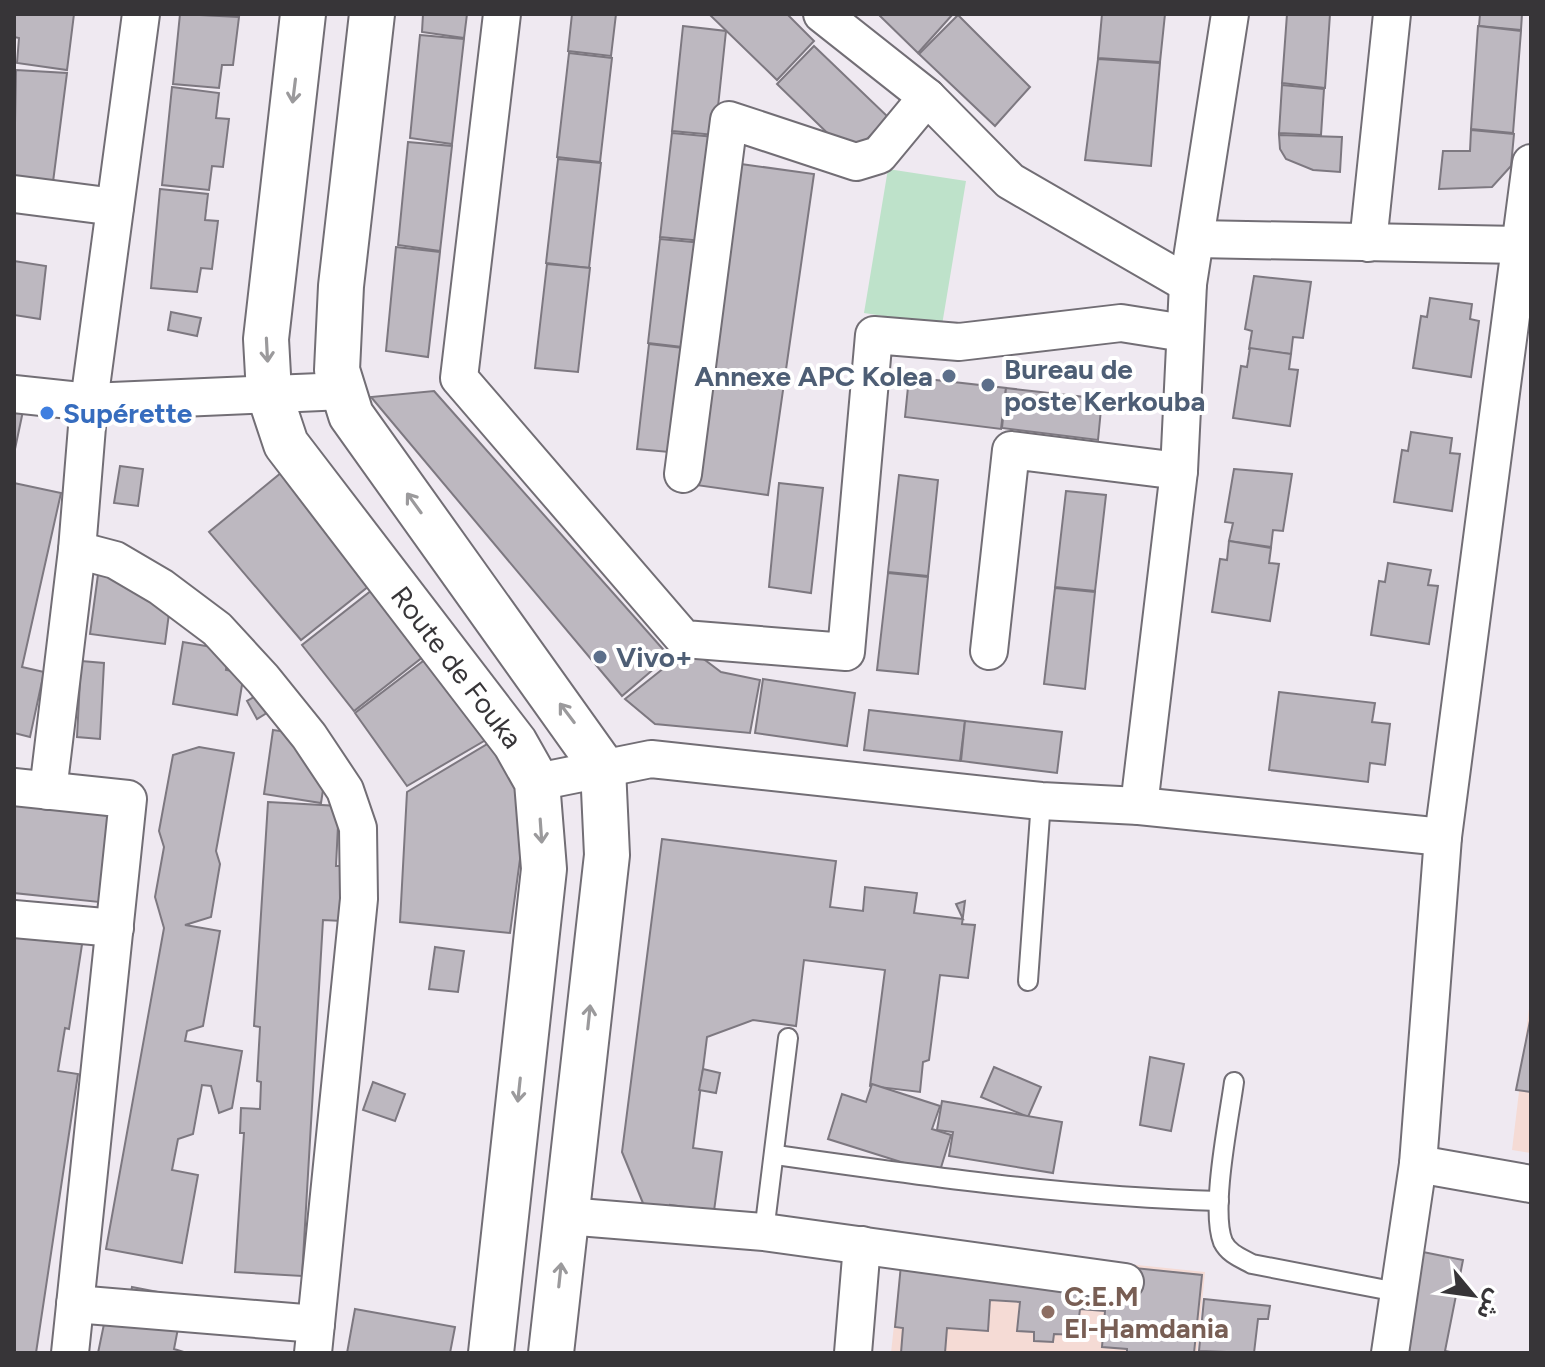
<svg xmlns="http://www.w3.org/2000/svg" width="1545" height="1367" viewBox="0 0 1545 1367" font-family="Figtree,'Noto Sans Arabic',sans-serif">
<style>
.education{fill:#f5dbd5}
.green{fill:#bee2ca}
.building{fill:#bdb8c0;stroke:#7d7880;stroke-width:2}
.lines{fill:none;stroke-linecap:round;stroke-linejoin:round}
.service-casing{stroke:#726e75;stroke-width:22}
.minor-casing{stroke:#726e75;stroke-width:40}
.secondary-casing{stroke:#726e75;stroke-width:48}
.service{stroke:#fff;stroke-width:18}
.minor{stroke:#fff;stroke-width:36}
.secondary{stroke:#fff;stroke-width:44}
.oneway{stroke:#9b9a9c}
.service-dot{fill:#5c6f8a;stroke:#fff;stroke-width:3}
.shop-dot{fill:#3f7fe0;stroke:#fff;stroke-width:3}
.education-dot{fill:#8d6e63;stroke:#fff;stroke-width:3}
.labels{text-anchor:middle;stroke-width:8;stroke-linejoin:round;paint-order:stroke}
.service-label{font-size:28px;font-weight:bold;fill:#4e5e75;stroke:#fff;text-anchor:start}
.shop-label{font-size:28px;font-weight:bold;fill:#366cbe;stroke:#fff;text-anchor:start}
.street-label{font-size:28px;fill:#373538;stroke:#fff}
.education-label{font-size:28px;font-weight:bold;fill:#785e54;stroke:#fff;text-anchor:start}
</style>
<rect width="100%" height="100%" fill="#efe9f1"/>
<g class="education">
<path d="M1531,992V1153L1512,1150Z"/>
<path d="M903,1241L1205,1272L1197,1353H891Z"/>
</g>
<path class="green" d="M888,169L966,181L942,325L864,313Z"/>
<g class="building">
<path d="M14,14H74L67,70L17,63L19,38L14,37Z"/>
<path d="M180,14L239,17L233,65H222L219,88L173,84Z"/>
<path d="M423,14H467L464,38L422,32Z"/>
<path d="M572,14H616L611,56L568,51Z"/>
<path d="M709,14H787L814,41L777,80Z"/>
<path d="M878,14H953L918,53Z"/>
<path d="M1102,14H1165L1160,62L1098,58Z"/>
<path d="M1287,14H1330L1325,88L1282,83Z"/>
<path d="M1480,14H1522L1521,30L1479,26Z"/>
<path d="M958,15L1030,87L995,126L919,54Z"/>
<path d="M683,26L726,31L715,135L672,131Z"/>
<path d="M1478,26L1521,31L1513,133L1471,129Z"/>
<path d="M420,35L464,39L452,144L410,138Z"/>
<path d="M814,46L888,117L851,156L777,84Z"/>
<path d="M569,53L612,58L600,162L557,157Z"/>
<path d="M1098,59L1160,63L1151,166L1085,160Z"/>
<path d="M16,70L67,73L53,182L14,176Z"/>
<path d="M1282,85L1324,89L1321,135L1279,133Z"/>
<path d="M172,87L219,93L216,118L229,119L223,167L212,166L209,190L162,185Z"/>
<path d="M1471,130L1514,134L1511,166L1492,187L1439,189L1443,151H1470Z"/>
<path d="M672,133L715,137L703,241L660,237Z"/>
<path d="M1279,135L1342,137L1340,172L1313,170L1286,159L1280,149Z"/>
<path d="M408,142L452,146L440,251L398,245Z"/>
<path d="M558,159L601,163L589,268L546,263Z"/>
<path d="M741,164L814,174L768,495L696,485Z"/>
<path d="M160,189L208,194L205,220L218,221L212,269L201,268L197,292L151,288Z"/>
<path d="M660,239L703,243L691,348L648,343Z"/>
<path d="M396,247L440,252L428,357L386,351Z"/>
<path d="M14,261L46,266L40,319L14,315Z"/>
<path d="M547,264L590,268L578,372L535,368Z"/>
<path d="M1254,276L1311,282L1303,338L1293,337L1291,354L1249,349L1252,331L1245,329Z"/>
<path d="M1430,298L1472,304L1470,319L1479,321L1471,377L1413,368L1421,316L1427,317Z"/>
<path d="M171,312L201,318L197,336L168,330Z"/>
<path d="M649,344L692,349L680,453L637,449Z"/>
<path d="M1250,348L1291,354L1289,369L1298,370L1290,426L1233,418L1241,366L1247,367Z"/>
<path d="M909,377L1006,388L1001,429L905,417Z"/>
<path d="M1006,388L1102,399L1098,440L1002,428Z"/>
<path d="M14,390L27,392L15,449H14Z"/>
<path d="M434,391L669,656L622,696L371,397Z"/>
<path d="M1411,432L1452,438L1450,453L1460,454L1452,511L1394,502L1402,450L1408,451Z"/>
<path d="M120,466L143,469L138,506L114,503Z"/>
<path d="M287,468L379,578L301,640L209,532Z"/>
<path d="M1234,469L1292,474L1283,531L1273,530L1271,547L1229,541L1233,523L1225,522Z"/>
<path d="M899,475L938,480L928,576L888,572Z"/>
<path d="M14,483L61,493L22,667L44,672L30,737L14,733Z"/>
<path d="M779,483L823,488L811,593L769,587Z"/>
<path d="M1066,491L1106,495L1095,591L1055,587Z"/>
<path d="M1229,541L1271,548L1269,563L1279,564L1270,621L1212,612L1220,559L1227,560Z"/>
<path d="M1388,563L1431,570L1428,585L1438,586L1429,644L1371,635L1379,581L1385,582Z"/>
<path d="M99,567L171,598L165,644L90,634Z"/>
<path d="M888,573L928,577L918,674L877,670Z"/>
<path d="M381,583L433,649L354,711L302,645Z"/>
<path d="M1055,588L1095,592L1085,689L1044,684Z"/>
<path d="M183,642L229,650L226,670L244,673L237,715L173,704Z"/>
<path d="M689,648L721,672L760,680L750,733L655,724L625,699Z"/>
<path d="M435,652L496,734L407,786L355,713Z"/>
<path d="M81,661L104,663L100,739L77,737Z"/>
<path d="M763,679L855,693L847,746L755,733Z"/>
<path d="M268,689L278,706L257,719L247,701Z"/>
<path d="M1279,692L1375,703L1372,722L1390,724L1385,765L1370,763L1368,782L1269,770Z"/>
<path d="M869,710L965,721L960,761L864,750Z"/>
<path d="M965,721L1062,732L1057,773L961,761Z"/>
<path d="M273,730L331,738L321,803L264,794Z"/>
<path d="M499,737L518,783L524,830L510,933L400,922L407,792Z"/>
<path d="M199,747L234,753L216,851L220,864L211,917L185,925L220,931L203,1026L187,1031L185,1041L242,1051L232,1108L219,1113L211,1086L202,1085L193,1134L178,1139L172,1170L198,1175L182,1263L106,1249L164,928L155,897L164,847L159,831L173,755Z"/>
<path d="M268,802L339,806L336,866H345L342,921L323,920L302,1276L235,1272L244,1133H240L241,1108L260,1109L261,1082L257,1081L260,1027L254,1026Z"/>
<path d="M14,805L109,815L99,902L14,893Z"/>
<path d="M662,839L836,861L830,907L863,911L865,887L917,893L914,913L963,919L956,904L965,901L962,924L975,925L968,978L940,975L929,1060L923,1062L920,1092L870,1086L885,970L804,960L796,1026L753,1020L707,1037L693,1148L722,1152L714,1211L670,1205L669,1212L645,1208L622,1152Z"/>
<path d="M14,928L83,938L69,1029L65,1028L58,1071L78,1074L36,1353H14Z"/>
<path d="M435,947L464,951L458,992L429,989Z"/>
<path d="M1531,1016V1092L1516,1090Z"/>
<path d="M1150,1057L1184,1064L1171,1131L1140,1125Z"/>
<path d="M994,1067L1041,1087L1028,1117L981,1097Z"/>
<path d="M703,1069L720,1073L716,1093L699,1090Z"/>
<path d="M373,1082L405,1094L395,1121L363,1110Z"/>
<path d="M872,1084L940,1106L932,1129L951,1135L939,1174L828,1139L842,1094L866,1102Z"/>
<path d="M942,1101L1062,1122L1053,1173L949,1156L953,1132L937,1130Z"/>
<path d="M903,1244L1202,1275L1194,1353H1127V1349L1102,1347L1105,1311L1080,1309L1077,1335L1054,1334L1053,1342L1034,1341V1332L1017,1331L1020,1302L990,1300L988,1331L947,1328L945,1353H901L903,1328L895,1327Z"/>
<path d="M1423,1252L1463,1260L1445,1351L1455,1353H1403Z"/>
<path d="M132,1287L184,1297L174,1349L187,1353H98L109,1300L129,1304Z"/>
<path d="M1204,1299L1270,1306L1268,1319H1258L1254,1353L1199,1351Z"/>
<path d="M355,1309L455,1327L450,1353H347Z"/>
</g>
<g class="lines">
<defs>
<g id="service">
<path d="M1028,981L1041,801"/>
<path d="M1234,1082C1229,1119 1210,1210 1223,1242C1229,1254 1241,1258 1252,1264L1397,1292"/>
<path d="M776,1155C923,1176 1070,1197 1219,1201"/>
<path d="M764,1232L788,1038"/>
</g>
<g id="minor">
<path d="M502,14L459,378L684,639L846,652L874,335L959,342L1121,323L1184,333"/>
<path d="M822,14L927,97L1010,181L1188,284"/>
<path d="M14,194L115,207"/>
<path d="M1196,239L1520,245"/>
<path d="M1368,243L1392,14"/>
<path d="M14,394L89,402L344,391"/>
<path d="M683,474L729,120L856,162L879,155L927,97"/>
<path d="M77,550L115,560L161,587L217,629L263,679L309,736L345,790L358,828L359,899L313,1353"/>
<path d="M989,651L1011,450L1179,471"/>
<path d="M537,782L651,759L1041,801L1139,806L1443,837"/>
<path d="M14,787L128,799L70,1353"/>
<path d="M48,791L77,550L89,402L141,14"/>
<path d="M1139,806L1179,471L1188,284L1230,14"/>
<path d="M14,919L115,928"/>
<path d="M1418,1164L1531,1184"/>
<path d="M566,1216L764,1232L1125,1282"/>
<path d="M75,1304L316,1324"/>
<path d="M853,1353L862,1245"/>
<path d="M1390,1353L1418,1164L1443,837L1531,163"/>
</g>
<g id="secondary">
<path id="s1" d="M303,14L266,339L269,393L286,444L515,743L537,782L544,869L491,1353"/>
<path d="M372,14L341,286L337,370L351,415L603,768L607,855L551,1353"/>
</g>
</defs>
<use href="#service" class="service-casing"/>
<use href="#minor" class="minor-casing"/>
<use href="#secondary" class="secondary-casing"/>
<use href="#service" class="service"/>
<use href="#minor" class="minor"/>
<use href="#secondary" class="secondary"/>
</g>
<defs><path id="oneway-shaft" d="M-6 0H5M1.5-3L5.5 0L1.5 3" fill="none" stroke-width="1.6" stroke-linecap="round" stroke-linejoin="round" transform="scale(2)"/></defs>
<g class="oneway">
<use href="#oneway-shaft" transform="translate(294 91) rotate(97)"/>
<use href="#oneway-shaft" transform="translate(267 350) rotate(87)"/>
<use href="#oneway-shaft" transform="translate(414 503) rotate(-126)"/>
<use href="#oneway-shaft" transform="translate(567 713) rotate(-127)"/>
<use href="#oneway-shaft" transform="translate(541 831) rotate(86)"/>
<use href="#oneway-shaft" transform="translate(589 1017) rotate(-84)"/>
<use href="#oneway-shaft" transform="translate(519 1090) rotate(96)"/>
<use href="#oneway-shaft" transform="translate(560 1275) rotate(-84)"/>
</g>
<g class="service-dot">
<circle cx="949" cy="376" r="8"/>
<circle cx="988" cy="385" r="8"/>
<circle cx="600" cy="657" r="8"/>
</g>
<circle class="shop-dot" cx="47" cy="413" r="8"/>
<circle class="education-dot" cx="1048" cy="1312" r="8"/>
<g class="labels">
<g class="service-label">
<text x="1004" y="379">Bureau de<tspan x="1004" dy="32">poste Kerkouba</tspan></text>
<text x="933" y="386" text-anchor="end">Annexe APC Kolea</text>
<text x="616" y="667">Vivo+</text>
</g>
<g class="shop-label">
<text x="63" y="423">Supérette</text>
</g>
<g class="street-label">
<text dy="10" stroke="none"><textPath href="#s1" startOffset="716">Route de Fouka</textPath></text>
</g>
<g class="education-label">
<text x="1064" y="1306">C.E.M<tspan x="1064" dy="32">El-Hamdania</tspan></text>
</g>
</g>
<rect width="1545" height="1367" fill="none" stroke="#373538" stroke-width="32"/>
<g transform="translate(1473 1295) rotate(119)" stroke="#ffffff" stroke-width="6" paint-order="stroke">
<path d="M0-6L14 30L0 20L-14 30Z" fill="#373538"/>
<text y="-12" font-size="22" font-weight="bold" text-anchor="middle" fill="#373538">ش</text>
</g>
</svg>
